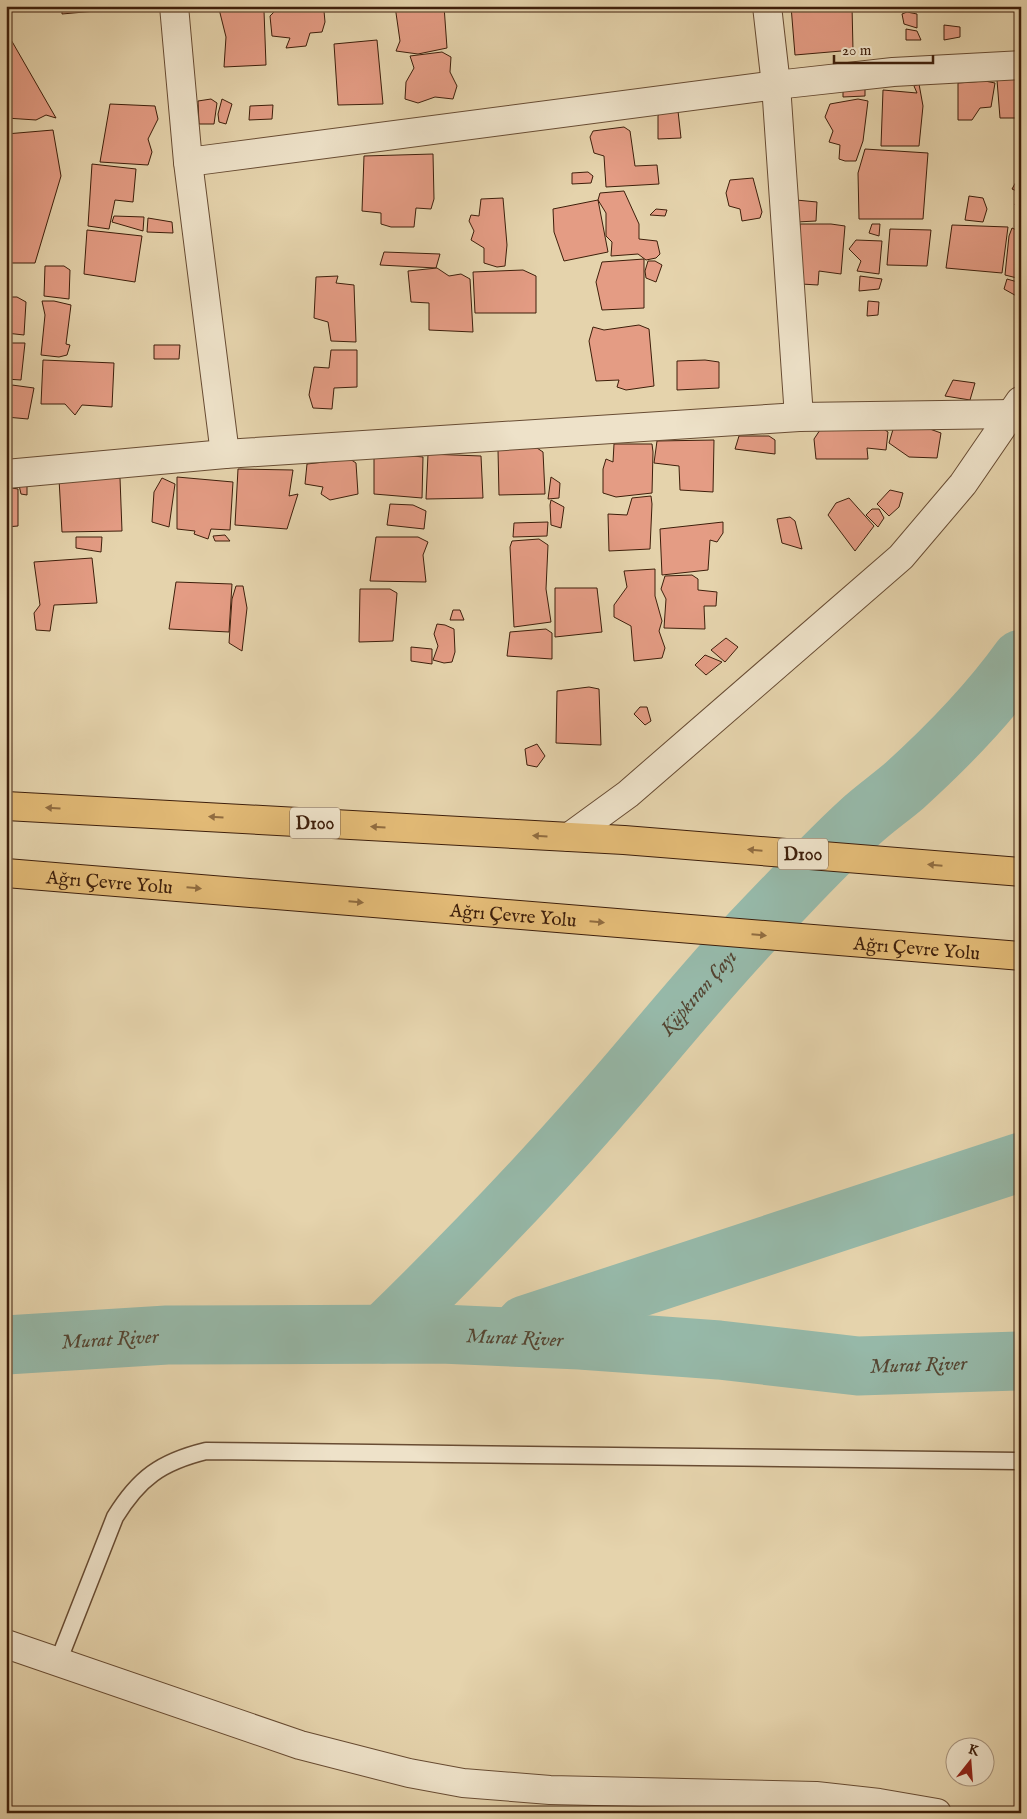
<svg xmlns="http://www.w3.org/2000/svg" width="1027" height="1819" viewBox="0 0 1027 1819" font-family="'IM FELL English',serif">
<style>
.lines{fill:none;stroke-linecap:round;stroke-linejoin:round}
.river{stroke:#96b8a8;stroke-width:59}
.building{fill:#e49c84;stroke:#3e1f0b}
.service-casing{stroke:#684c33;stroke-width:19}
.minor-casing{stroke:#684c33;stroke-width:30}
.trunk-casing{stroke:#3e1f0b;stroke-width:30}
.service{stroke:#eee2c9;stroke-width:16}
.minor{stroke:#eee2c9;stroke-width:28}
.trunk{stroke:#e2ba76;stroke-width:28}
.oneway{fill:#906c40}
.labels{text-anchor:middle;stroke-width:4;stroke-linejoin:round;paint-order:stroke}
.shield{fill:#eee2c9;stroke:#735a44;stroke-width:1}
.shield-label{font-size:18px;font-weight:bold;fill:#3e1f0b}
.street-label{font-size:19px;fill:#3e1f0b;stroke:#eee2c9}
.water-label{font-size:20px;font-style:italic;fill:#544532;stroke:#eee2c9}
</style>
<rect width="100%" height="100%" fill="#e5d3ac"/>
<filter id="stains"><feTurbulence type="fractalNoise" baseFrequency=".004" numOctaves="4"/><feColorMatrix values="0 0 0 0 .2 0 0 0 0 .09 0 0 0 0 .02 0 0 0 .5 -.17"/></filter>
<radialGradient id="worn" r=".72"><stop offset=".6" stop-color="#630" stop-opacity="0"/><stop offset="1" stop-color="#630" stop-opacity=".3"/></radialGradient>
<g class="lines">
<g class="river">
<path d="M525,1325L1021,1162"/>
<path id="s1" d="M383,1334C457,1262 528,1189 596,1111C652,1048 703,982 762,921C794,888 826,853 860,822C874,809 890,798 904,786C946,748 988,705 1021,659"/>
<path id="s2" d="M6,1345L167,1335L441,1334L580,1340L719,1350L858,1366L1021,1361"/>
</g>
</g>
<g class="building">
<path d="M62,6H140V7L62,14Z"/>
<path d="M395,6H444L447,48L418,54L396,51L400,41Z"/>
<path d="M791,6H852L853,50L795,55Z"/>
<path d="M219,9H250L264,11L266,65L224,67L226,37Z"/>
<path d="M314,10L324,11L325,22L322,32L310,33L306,46L286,48L290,38L272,36L270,16L275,11Z"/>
<path d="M907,12L917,14V28L904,24L902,14Z"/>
<path d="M944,25L960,27V37L944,40Z"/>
<path d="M906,29L917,31L921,40H906Z"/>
<path d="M6,31L56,118L46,115L36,120L6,118Z"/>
<path d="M377,40L383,104L338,105L334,44Z"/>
<path d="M442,52L451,57L450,72L457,86L453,99L435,97L418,103L405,99L406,82L414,68L410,56Z"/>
<path d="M1021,79V118H1000L997,80Z"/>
<path d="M985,81L995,83L991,107L980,108L972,120H958V83Z"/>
<path d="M843,82L865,85V96L843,97Z"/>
<path d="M919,84L923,106L919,146H881L883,90L917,93L914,86Z"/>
<path d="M211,99L217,103L214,124H199L198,101Z"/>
<path d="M222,99L232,104L226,124L219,122L218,114Z"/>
<path d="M858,99L868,101L863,141L856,161H845L839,159L840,145L829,142L833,131L825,117L830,104Z"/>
<path d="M110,104L155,106L158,119L148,139L152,152L148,165L100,162Z"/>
<path d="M273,105L272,119L249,120L250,106Z"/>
<path d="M660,109L678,111L681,138L658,139V116Z"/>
<path d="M624,127L630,131L635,166L657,165L659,184L606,187L604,156L594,153L590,137L593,131Z"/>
<path d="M53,130L61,176L35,263H6V134Z"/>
<path d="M865,149L928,153L923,219H859L858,173Z"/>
<path d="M433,154L434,199L431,209L416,208L414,227H391L381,224V213L362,211L364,156Z"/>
<path d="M92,164L136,169L133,202L115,200L109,229L88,226Z"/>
<path d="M588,172L593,176L591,183L572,184V173Z"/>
<path d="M1021,173V208L1015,205L1019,192L1012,189Z"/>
<path d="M753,178L762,212L760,218L742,221L740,209L729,206L726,193L730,180Z"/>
<path d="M624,191L639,224V239L657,241L660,254L656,258L646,260L638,254L611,256L612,242L606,236V213L598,200L600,193Z"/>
<path d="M969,196L983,198L987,209L983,222L965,220Z"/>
<path d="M503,198L507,245L505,266L497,267L484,263V248L471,240L474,231L469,221L471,215L479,216L481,199Z"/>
<path d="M598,200L608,252L564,261L554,232L553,209Z"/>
<path d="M796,200L817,202L816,221L797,222Z"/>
<path d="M656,209L667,210L665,216L650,215Z"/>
<path d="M114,216L144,217L143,231L112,222Z"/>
<path d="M148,218L172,222L173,233L147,232Z"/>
<path d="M800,224H831L845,226L841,274L819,271L818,285L801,284Z"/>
<path d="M872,224H880L879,236L869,233Z"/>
<path d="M952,225L1008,227L1002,273L946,268Z"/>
<path d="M1012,228L1021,232V279L1005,275L1009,236Z"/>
<path d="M890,229L931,230L927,266L887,265Z"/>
<path d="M87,230L142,236L135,282L84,274Z"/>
<path d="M856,240L882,241L879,274L857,271L861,261L849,249Z"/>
<path d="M384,252L440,254L436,268L380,265Z"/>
<path d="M644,259V308L602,310L596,282L602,262Z"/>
<path d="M648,261H655L662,265L656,282L646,278L645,271Z"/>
<path d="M45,266H64L70,270L69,299L44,296Z"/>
<path d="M437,268L449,276L461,274L470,279L473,332L429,330V303L411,302L408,271Z"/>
<path d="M523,270L536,276V313H475L473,272Z"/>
<path d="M338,276L336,283L354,285L356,342L331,341L328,322L314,318L316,277Z"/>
<path d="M860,276L882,279L879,289L859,291Z"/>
<path d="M1007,279L1021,283L1020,298L1004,289Z"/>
<path d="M6,297H17L26,302L24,335L6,333Z"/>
<path d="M42,301H54L71,305L66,344L70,345L67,355L59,357L41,355L45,315Z"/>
<path d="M868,301L879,302L878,315L867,316Z"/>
<path d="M639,325L649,329L654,386L626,390L617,387L619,380L596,381L589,341L593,327L604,330Z"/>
<path d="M6,343H25L21,380L6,379Z"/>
<path d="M154,345H180L179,359H154Z"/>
<path d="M331,350H357V387L334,388L332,409L313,408L309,395L314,367L329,368Z"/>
<path d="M43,360L114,363L112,407L82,405L75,415L65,404H41Z"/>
<path d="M705,360L719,362V388L677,390V361Z"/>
<path d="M953,380L975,383L970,400L945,396Z"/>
<path d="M12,385L34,388L28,419L6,417Z"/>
<path d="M894,426L927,428L941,433L937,458L909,457L889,443Z"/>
<path d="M882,428L888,432L886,450L867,448L868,459H816L814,439L820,430Z"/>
<path d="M739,436H769L775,440V454L735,449Z"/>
<path d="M714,440L713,492L680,490L679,466L654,463L657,441Z"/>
<path d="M614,444H652L653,452L652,493L616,497L603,493V469L606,459L613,462Z"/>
<path d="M537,448L543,452L545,494L499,495L498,450Z"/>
<path d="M428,454L481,456L483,498L426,499Z"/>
<path d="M413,456L423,457L422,498L374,494V457Z"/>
<path d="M350,459L356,463L358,494L330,500L321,494L323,487L305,484L307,464Z"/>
<path d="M238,469L293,470L289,496L298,494L287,529L235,525Z"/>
<path d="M109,477L120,478L122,531L62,532L59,479Z"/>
<path d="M177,477L233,482L230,530L211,529L208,539L194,534L195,531L177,529Z"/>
<path d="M551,477L560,483L559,498L548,499Z"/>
<path d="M162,478L175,484L169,527L152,522L154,492Z"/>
<path d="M19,485H27V495L21,494Z"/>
<path d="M6,487L18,489V526L6,527Z"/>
<path d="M890,490L903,493L899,507L889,516L877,504Z"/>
<path d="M651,496L652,504L650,549L609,551L608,514L627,515L632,498Z"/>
<path d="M849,498L874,526L855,551L828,515L836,503Z"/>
<path d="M551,500L564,507L561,528L551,525L550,505Z"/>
<path d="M390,504L413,505L426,511L424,529L387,525Z"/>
<path d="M872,509H879L884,518L878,527L866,515Z"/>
<path d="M790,517L795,521L802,549L782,543L777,519Z"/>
<path d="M548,522L547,536L513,537L514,523Z"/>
<path d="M723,522V533L717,542L710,540L708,570L662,575L660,529Z"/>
<path d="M225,535L230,541H215L213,536Z"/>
<path d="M76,537H102L101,552L76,548Z"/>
<path d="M376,537H418L428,542L423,555L426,582L370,581Z"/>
<path d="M539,539L548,545L546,589L551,622L514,627L510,547L512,541Z"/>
<path d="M92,558L97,603L54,605L50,631L36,630L34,613L40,605L34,562Z"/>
<path d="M655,569V596L662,621L659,631L665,648L662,658L634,661L631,626L614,617V605L627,587L624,571Z"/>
<path d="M692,575L698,579V590L717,592L716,606H704L705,629L664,628L666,599L661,589L665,576Z"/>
<path d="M176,582L232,584L229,632L169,629Z"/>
<path d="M236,586H243L247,608L242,651L229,643L232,599Z"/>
<path d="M555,588H597L602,632L555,637Z"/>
<path d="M360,589H390L397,593L393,641L359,642Z"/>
<path d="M453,610H460L464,620H450Z"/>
<path d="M437,624L445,625L454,629L455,652L452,662L444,663L433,660L438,646L434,634Z"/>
<path d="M546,629L552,633V659L507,656L510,632Z"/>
<path d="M726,638L738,647L725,662L711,650Z"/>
<path d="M411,647L432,649V664L411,661Z"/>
<path d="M705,655L722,662L706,675L695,665Z"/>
<path d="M589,687L599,689L601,745L556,743L557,691Z"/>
<path d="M640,707H647L651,721L645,725L634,714Z"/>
<path d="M537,744L545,756L537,767L527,765L525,749Z"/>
</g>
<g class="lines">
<defs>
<path id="service" d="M58,1662L115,1517C139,1478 161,1462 206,1451L1021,1461"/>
<g id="minor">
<path d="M174,6L188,162L225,454"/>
<path d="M767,6L776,85L799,417"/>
<path d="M188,162L776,85L893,72L1021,65"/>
<path d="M6,474L225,454L799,417L1013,414"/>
<path d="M569,837L628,794L901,557L963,484L1020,401"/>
<path d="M6,1644L300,1745L409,1773L463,1783L550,1790L816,1796L879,1803L937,1813"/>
</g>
<g id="trunk">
<path d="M6,806L624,840L1021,872"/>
<path id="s3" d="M6,873L1021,956"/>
</g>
</defs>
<use href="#service" class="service-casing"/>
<use href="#minor" class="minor-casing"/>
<use href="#trunk" class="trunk-casing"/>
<use href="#service" class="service"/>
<use href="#minor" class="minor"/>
<use href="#trunk" class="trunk"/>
</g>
<defs><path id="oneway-solid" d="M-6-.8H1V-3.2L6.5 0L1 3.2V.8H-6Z" transform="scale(1.25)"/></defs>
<g class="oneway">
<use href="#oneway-solid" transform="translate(53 808) rotate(-177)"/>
<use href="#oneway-solid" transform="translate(216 817) rotate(-177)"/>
<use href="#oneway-solid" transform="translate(378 827) rotate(-177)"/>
<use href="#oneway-solid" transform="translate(540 836) rotate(-177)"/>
<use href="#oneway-solid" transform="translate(755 850) rotate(-175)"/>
<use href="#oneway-solid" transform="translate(935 865) rotate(-175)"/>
<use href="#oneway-solid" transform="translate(194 888) rotate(5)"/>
<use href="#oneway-solid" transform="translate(356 902) rotate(5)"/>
<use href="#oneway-solid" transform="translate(597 922) rotate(5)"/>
<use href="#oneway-solid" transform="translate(759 935) rotate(5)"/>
</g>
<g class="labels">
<g class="shield">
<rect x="290" y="807.5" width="50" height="31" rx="4"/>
<rect x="778" y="838.5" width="50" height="31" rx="4"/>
</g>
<g class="shield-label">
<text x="315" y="829">D100</text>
<text x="803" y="860">D100</text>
</g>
<g class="street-label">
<text dy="7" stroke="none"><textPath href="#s3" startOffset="104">Ağrı Çevre Yolu</textPath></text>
<text dy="7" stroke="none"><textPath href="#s3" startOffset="509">Ağrı Çevre Yolu</textPath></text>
<text dy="7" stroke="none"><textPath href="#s3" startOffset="914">Ağrı Çevre Yolu</textPath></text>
</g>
<g class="water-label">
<text dy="7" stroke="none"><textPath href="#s1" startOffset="465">Küpkıran Çayı</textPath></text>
<text dy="7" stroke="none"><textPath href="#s2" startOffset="509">Murat River</textPath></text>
<text dy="7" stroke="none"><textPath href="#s2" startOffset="104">Murat River</textPath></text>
<text dy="7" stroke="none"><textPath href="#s2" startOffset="914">Murat River</textPath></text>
</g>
</g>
<rect width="1027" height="1819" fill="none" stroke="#e5d3ac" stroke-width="25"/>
<rect x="8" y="8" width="1012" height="1804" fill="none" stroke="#3e1f0b" stroke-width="2.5"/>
<rect x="12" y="12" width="1002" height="1794" fill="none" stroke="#3e1f0b"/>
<g transform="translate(970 1762) rotate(17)"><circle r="24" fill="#eee2c9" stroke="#a8947d"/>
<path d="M0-4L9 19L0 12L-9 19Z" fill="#8f2418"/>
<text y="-8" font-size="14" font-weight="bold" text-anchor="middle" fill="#3e1f0b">K</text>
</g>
<path d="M834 55v8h99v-8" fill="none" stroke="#3e1f0b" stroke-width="2.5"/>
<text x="842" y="55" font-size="15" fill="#3e1f0b" stroke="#eee2c9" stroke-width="4" paint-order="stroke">20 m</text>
<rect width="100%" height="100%" filter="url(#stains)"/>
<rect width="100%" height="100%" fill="url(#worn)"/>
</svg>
